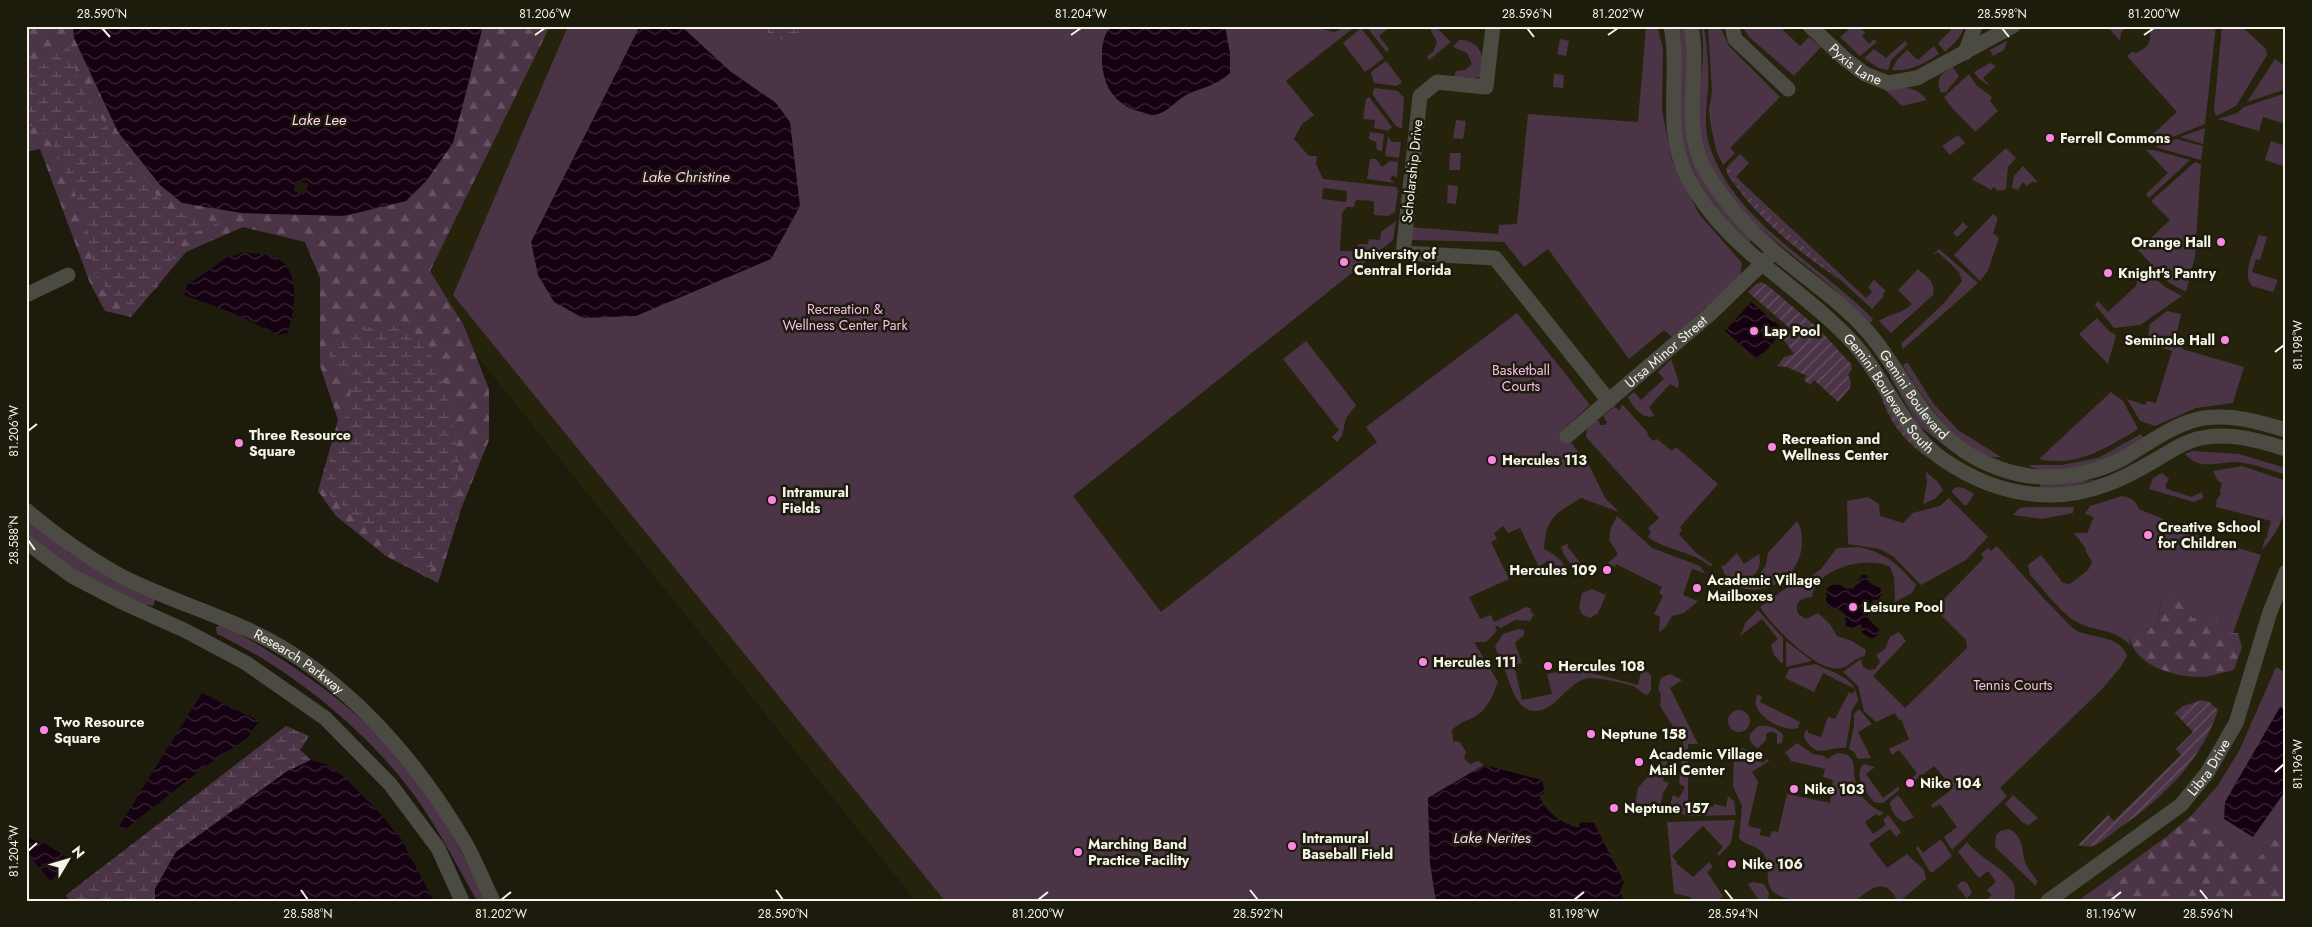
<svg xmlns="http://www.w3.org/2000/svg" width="2312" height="927" viewBox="0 0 2312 927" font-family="Jost,sans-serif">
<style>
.built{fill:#25230c}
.green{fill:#4c3447;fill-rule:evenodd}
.forest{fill:url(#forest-firs)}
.wetland{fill:url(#wetland-marsh)}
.garden{fill:url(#garden-furrows)}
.water{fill:url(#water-waves)}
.pier{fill:#1d1c0c}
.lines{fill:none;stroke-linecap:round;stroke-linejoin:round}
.minor{stroke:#4b4b43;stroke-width:15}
.ticks{fill:none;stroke:#f4f4e9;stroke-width:2}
.poi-dot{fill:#fc86e4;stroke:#1d1c0c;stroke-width:2}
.labels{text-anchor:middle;stroke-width:5;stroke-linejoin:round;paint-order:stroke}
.street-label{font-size:14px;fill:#f4f4e9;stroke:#1d1c0c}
.poi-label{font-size:14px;font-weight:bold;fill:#f4f4e9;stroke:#1d1c0c;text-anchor:start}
.park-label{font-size:14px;fill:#f8beea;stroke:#1d1c0c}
.water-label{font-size:15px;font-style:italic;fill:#ffd0f3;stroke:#1d1c0c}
.neatline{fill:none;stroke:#f4f4e9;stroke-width:2}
.ticks-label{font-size:12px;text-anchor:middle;fill:#f4f4e9}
</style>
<defs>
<pattern id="forest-firs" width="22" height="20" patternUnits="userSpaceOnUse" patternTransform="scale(1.25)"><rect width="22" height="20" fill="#4c3447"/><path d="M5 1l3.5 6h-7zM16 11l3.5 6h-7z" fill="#665262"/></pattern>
<pattern id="wetland-marsh" width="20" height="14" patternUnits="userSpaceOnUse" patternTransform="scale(1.25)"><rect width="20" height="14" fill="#4c3447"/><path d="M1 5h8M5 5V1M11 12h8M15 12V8" fill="none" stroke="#665262"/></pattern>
<pattern id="garden-furrows" width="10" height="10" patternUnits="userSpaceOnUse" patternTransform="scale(1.25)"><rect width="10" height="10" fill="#4c3447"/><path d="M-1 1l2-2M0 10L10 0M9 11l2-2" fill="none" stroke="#665262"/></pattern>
<pattern id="water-waves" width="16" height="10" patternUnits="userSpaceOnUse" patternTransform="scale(1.25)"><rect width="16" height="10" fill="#160112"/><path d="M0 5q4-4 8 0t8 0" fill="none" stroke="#382734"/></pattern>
</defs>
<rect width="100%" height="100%" fill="#1d1c0c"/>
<path class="built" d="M211,26H2286V901H916Z"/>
<g class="green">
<path d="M568,26H1311L1334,32L1348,26H1356L1286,81L1314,115L1302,124L1294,139L1309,156H1317L1316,164L1323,179L1396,187L1398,190L1395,212L1388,216L1374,215V203L1373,201L1356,200L1354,207H1347L1342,213L1340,251H1357L1358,244H1368L1369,239L1380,240L1381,232L1396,221L1393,240L1073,496L1161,612L1377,442L1366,427L1517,313L1590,405L1561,431L1588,463L1605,498L1619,512L1581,498C1555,514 1546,517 1544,549C1556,555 1570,564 1564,579L1553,564L1547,561L1539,567L1520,528L1508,533L1503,526L1494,533L1497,539L1491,542L1509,579L1469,597L1480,619L1491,615L1494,622L1526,607L1531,608L1530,610L1534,615L1530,621L1515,620L1501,628L1495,625L1497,631L1486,642H1474L1498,682C1493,694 1488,709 1476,716C1465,722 1463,720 1452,730L1453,741L1460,742L1466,752L1464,758L1470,764L1478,761L1484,765L1428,798L1430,863L1436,901H945L453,295ZM1323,188L1347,191L1346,202L1322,199Z"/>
<path d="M1366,26H1391L1379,36L1389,49L1387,53Z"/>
<path d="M1435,26L1451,42L1429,60L1427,56L1433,52L1437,42L1430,29Z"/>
<path d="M1646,26H1657L1663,49L1662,111L1672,160L1699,214L1742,263L1740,277L1672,337L1664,330L1629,359L1548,249L1524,267L1504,242L1408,240L1410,227L1498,234L1499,225L1517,224L1528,114L1638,122Z"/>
<path d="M1678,26H1685L1688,62L1686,122L1751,240L1750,242H1747C1716,209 1684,172 1680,125C1677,92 1685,59 1678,26Z"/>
<path d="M1701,26H1704C1707,46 1709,67 1708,87C1707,104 1704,122 1708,140C1729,220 1819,263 1873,319L1871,323C1862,320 1842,296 1833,288C1783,245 1719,207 1701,140C1691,103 1709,64 1701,26Z"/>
<path d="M1720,26L1729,46L1780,97L1730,148L1735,153L1723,165L1716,150L1710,121L1709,109L1712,92L1708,27Z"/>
<path d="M1742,26H1786L1783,30L1800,46L1809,37L1821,47L1794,76L1749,37Z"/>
<path d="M1853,26H1859L1865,33L1862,36L1869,44L1874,39L1877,42L1860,56L1840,37Z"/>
<path d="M1948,26H1964C1962,38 1953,44 1945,52L1938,43L1951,30Z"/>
<path d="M2107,26H2127L2121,33L2120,41Z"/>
<path d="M2156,26H2216L2205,124L2155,144L2149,138L2177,112L2127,56L2132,52L2136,53C2147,48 2151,44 2150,32Z"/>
<path d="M2222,26H2241L2266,49L2267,55L2236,106L2216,116L2214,110Z"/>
<path d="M1361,28L1384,58L1365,72L1343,43Z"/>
<path d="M1560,39L1569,41L1566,56L1557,54Z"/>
<path d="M1459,40C1480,39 1488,60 1480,77L1474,78L1454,77L1456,71L1465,70L1472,64L1467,53L1453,47Z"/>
<path d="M1905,41L1908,44L1891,60L1888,70L1878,68L1864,58L1874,49L1886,58Z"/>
<path d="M2007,41L2004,50L1993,56L1990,50Z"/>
<path d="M1934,46L1939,54C1925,63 1910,72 1892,70L1897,60L1907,50L1918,60Z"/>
<path d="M2275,59L2286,67V89L2247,102Z"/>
<path d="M1386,61L1402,82L1397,86L1374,83L1371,72Z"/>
<path d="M1990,63L1996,66L1983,78L1990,86L1979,79L1974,72Z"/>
<path d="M1953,67L1959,76L1946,92L1941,93C1935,79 1941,73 1953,67Z"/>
<path d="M1554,74L1564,75L1563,88L1553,87Z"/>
<path d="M1969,74L1976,85L1992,97L1990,101L1998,111L1975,132C1966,121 1951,109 1944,97Z"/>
<path d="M1375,88L1398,91L1404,98L1402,129L1396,126L1373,95V91Z"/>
<path d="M1883,88C1902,88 1914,84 1927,100L1902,106Z"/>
<path d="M2286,93V124L2263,117L2259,131L2218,119L2237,113L2244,107Z"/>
<path d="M1369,97L1392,127L1388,131L1374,128L1375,120L1363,119L1366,99Z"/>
<path d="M1456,120L1466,121L1463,139L1453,138Z"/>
<path d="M2205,128L2203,144L2180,137Z"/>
<path d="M1370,132L1384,134L1382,151L1377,150L1376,142L1369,139Z"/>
<path d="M1958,135L1965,143L1950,155L1942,146Z"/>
<path d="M1388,136L1392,142H1401L1399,158L1385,156Z"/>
<path d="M2176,139L2203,146L2201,160L2155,147Z"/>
<path d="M2271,141L2286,146V167L2265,160Z"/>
<path d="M2006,148L2016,158L2008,167L2006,189L1998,191L1994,187L1990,190C1985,184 1978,184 1972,179Z"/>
<path d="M2146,150H2154L2190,160L2149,198L2146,194L2168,173Z"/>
<path d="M1450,153H1461L1460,170H1449Z"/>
<path d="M1740,154L1749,163L1736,177L1866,298L1872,292L1868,287L1874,280L1886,291L1883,294L1884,296L1872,309L1735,183L1729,165Z"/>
<path d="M1370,159H1376L1382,167L1390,161L1398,162L1397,178L1393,175L1390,179L1395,183L1367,179Z"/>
<path d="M2195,162L2201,164L2195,256L2186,292L2168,282L2138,250L2170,220L2151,201Z"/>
<path d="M2023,166L2037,181L2035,183L2033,181L2027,186L2023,182L2018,190L2012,188L2014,176Z"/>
<path d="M1448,185L1458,186L1456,204L1447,203Z"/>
<path d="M1993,214L1998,218L1993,233L1999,238L1988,270L1980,281L1954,255Z"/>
<path d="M1963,222L1968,227L1957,237L1953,233Z"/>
<path d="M2259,235L2267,237L2260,260L2256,259L2252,272L2278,280L2273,292L2252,286C2241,274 2255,249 2259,235Z"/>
<path d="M1939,249L1978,283L1903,349L1901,344L1944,303L1962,281L1959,272L1938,252L1932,255Z"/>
<path d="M1918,269C1927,277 1936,282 1933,295L1891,333L1879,321C1890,313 1903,314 1912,304L1898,290Z"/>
<path d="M2143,275L2153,276L2165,287L2182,296L2140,325L2114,328L2095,305L2098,301L2108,312L2136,286L2137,281L2141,280Z"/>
<path d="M2167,311L2181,314L2175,341L2183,343L2182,349L2244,367L2233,403L2196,408L2155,426L2140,421L2127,399L2145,405L2147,401L2156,403L2172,351L2147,343L2150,324Z"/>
<path d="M2097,318L2110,332L2116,335L2108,364L2079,334Z"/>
<path d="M1306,341L1356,405L1346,418L1342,436L1337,442L1332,437L1339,430L1283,359Z"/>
<path d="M1671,359L1679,382L1678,388L1670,384L1649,407L1654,415L1651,417C1641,417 1632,406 1628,397L1634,392L1641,400L1664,379L1658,372Z"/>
<path d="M1905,363H1908L1933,403L1958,430L2001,457C1963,463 1920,393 1903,366Z"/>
<path d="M1890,377H1892L1952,451L1918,425Z"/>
<path d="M2111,392L2123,401L2138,429C2109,447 2075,468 2039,459Z"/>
<path d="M1622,404L1648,433L1647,434L1653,441L1657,439L1672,451L1676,447L1718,484L1680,527L1682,530L1679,534L1695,552L1713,565L1710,566C1692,551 1667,551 1648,537L1651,532L1648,528L1659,518L1586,437L1587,428L1596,421H1599L1600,425H1605L1607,422L1603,416L1614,407L1620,410Z"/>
<path d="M2141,434L2143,438C2132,445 2121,453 2109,458C2092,465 2044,478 2029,465H2062L2098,458Z"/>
<path d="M2192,451L2239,454L2286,468V475C2270,470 2252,463 2236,462C2217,462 2200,471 2185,454Z"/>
<path d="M2242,466L2286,481C2286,514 2284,524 2262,550L2265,539L2268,537L2267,536L2271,521L2216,507L2217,499L2221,494L2220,491L2222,483L2218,481L2213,471Z"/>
<path d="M1926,472L1937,481L1943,490L1935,499L1923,504L1927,483Z"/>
<path d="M2162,473L2169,479L2165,486L2167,489L2191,497L2202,492L2203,498L2194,502L2149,489L2153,478Z"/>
<path d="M2094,480L2065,488H2041L2039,486L2042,483Z"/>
<path d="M1956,487L1964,488L1974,494L1967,505H1964L1951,491Z"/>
<path d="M2122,496C2132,498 2135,500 2139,509L2182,527L2184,522L2199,527L2196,535L2261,555L2233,633H2222L2161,599L2158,627L2137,630L2129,635L2130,645C2114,628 2095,632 2077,622C2061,614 2043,588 2030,575L2028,565L2041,555L2063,583L2070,584L2088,570L2092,562L2085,550L2086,549L2074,533H2087L2094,517L2085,514L2090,506Z"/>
<path d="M1868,497L1879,504L1880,516L1903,523L1913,513L1940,506L1949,498L1988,537L1966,560L1921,585L1894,557L1880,549L1848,544L1847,501Z"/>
<path d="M2025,507H2074L2073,513L2042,519L2013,515L2020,508Z"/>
<path d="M1617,516L1652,548L1700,566L1705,573L1692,569L1683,595L1698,601L1684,613L1672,616L1665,628L1659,632L1660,617L1654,614L1663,596L1659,593L1662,587L1616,564L1615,567L1608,563L1618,554L1609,540L1611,528Z"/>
<path d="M26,518L69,553L126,585L156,598L153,606C108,599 61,561 26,533Z"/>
<path d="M1797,521C1802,528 1802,536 1802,544C1800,578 1766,598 1735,586L1752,582L1757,578L1766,565L1768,553Z"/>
<path d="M1569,543L1567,546L1591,576L1589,577H1581L1564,555L1561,547Z"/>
<path d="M1997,546C2017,568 2036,591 2057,612C2062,617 2068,624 2074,629C2088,639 2121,634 2127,656L2120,668L2102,689L2000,788L2007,796L1952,850L1944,837L1957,827L1940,804L1933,808L1931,805L1951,790L1946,783L1948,782L1934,766L1914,781L1912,778L1917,773L1899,750L1892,755L1889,749L1909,739L1901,719L1899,720L1895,713L1876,722L1864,711L1858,686L1843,672L1861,659L1863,667L1869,670L1875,669L1880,662L1876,655L1885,649L1890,637L1899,632L1906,641L1873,676L1905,708L1967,648L1966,640L1938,612H1935L1940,608L1944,601L1943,600L1984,558L1981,554L1988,548L1991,551Z"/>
<path d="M1859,547C1888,554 1897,564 1916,585L1912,593L1895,602L1894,577L1890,567C1869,555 1815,568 1812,597C1802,598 1794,601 1798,614L1806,619L1818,613L1830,624L1837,636L1852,641L1866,650L1865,656C1855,657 1850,666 1841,668C1818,674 1771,625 1760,607L1792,584L1809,578L1821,569L1837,548Z"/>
<path d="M1737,553L1744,564L1759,554C1765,577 1741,586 1725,575L1721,565L1724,566Z"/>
<path d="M1592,589L1606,595L1598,613L1590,618L1582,614L1579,607L1582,593Z"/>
<path d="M1758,610L1783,638V663H1781L1774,655L1771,645L1778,639L1762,619L1740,636L1746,622Z"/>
<path d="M222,624C285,659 347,699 394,753C433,797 461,849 487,901H477C455,862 435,822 408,787C361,726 287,667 217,634L216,627Z"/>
<path d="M1518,629L1524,630V635L1515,643L1522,663L1514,665L1522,700L1552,694L1547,674L1583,666V663L1591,662L1588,672L1638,685L1642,668L1651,675V690L1648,695C1642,694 1640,690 1635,687C1628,683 1598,678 1590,678C1574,679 1562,698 1550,706C1519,725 1511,686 1504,667C1501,660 1497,653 1495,646L1503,634Z"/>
<path d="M1786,641L1812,661L1786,667Z"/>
<path d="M1816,664C1834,674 1856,676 1858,701L1852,710L1846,748C1827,746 1817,761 1804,737L1805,731L1808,730V733L1821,737L1828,717L1835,719L1849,692L1853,694L1855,689L1823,673L1814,692L1785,678L1789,669Z"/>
<path d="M2276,667L2286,673V825L2252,866L2191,816L2218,785L2239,751Z"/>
<path d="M1670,674L1682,680L1670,688L1698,744H1688V806L1713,807L1714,804L1726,807L1728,796L1734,801L1736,815L1690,816L1668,811L1673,795L1679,798L1685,787L1679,784L1683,742L1660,706L1661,694L1658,689L1661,678Z"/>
<path d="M1757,695L1762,696L1760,702L1800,722L1798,728C1784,733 1748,714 1757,695Z"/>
<path d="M1859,709L1872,724L1858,732L1871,758L1858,759L1854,752L1849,749L1854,726V714Z"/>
<circle cx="1739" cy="721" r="11"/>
<path d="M1758,726C1767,725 1777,727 1783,735L1782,743L1777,744V734L1771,731L1766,734V740L1758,748C1752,745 1749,741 1750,734Z"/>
<path d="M1797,743L1813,754L1824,756L1827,759L1837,753L1848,755C1854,761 1854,765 1854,773C1856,793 1866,805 1884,813L1879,816L1876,814L1865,822L1873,834L1886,825L1883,820L1888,815L1901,832L1896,837L1890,829L1869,844L1887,868L1907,854L1924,870L1926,879L1900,901H1897C1887,876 1869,888 1856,901C1835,901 1776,908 1769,885C1766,875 1770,863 1764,854C1757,845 1745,846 1739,838L1742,806L1733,786L1734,757L1737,750L1743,748L1758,755L1762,763L1768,759L1769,761L1752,772L1758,782L1748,826L1761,829L1760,835L1770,837L1772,831L1778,832L1787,794L1830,803L1833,780L1823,777L1825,769L1791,761L1783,749L1786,752Z"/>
<path d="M1667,755L1668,757L1663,781L1669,783L1663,793L1659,811L1634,808L1638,788Z"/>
<path d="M1864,764L1875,767L1866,774L1883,798L1899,786V790L1883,803L1874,802C1866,793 1852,775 1864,764Z"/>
<path d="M1898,795L1914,817L1904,822C1896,818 1890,811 1890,802Z"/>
<path d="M2013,795L2038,818L2029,825L2023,823L2005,804Z"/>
<path d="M1735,820L1731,843L1719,856L1717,854L1723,847L1703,826L1672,856L1677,862L1676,863L1693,877L1709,862L1713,867L1707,872L1723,896L1718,901H1693L1690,897L1674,893L1667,822Z"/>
<path d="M2009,829C2024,837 2021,850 2026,864C2028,870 2034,875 2037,881L2036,886L1995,847L1996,835L2000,831Z"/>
<path d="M1941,839L1952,856L1933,872H1930L1916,848L1918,846L1923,853Z"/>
<path d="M1967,842C1979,858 2000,865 2012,881C2016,887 2015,895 2014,901H1985L1992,895L1987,890L1996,882L1988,871L1979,878L1958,852Z"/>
<path d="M1962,881L1967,883L1972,892L1967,899L1957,886Z"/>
<path d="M1753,882L1764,884L1769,893L1768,901H1759L1748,884Z"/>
</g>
<g class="forest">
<path d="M26,26H550L430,271L464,326L489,389V440L461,509L438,583L386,556L336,516L318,491L338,420L320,366V278L305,242L243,227L186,252L131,317L105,311L90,283L40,149L26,152Z"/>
<path d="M2175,594L2193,618L2215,616L2222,633H2238L2242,647L2234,670C2223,672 2211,677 2200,677C2173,677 2133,665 2129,635L2137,630L2158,627L2161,599Z"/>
<path d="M2191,816L2252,866L2286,825V901H2078L2166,837Z"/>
</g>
<g class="wetland">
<path d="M758,26H814C787,43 785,45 758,26Z"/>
<path d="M68,45L81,87L120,147L168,209L221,224L184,236L157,288L126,310L94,274L85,216L50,138L26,123V77Z"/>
<path d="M381,322L412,330L424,341L445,383L459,458L456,501L447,540L426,578L330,495L325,472L340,440L352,386L328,353L339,339Z"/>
<path d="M286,726L309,736L300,750L311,760L286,772L176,852L155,889V901H69L66,895Z"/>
</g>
<g class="garden">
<path d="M1729,165L1735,183L1840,280C1796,250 1758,219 1728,175L1726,169Z"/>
<path d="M1761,282L1767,285L1819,329L1851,364L1852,369L1848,375L1851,382L1850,388L1838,402L1814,380L1810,385L1804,380L1807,376L1787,367L1777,366L1784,357L1794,354L1784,340L1792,330L1748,292L1756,284Z"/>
<path d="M1880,393L1901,426L1928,458C1904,441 1889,422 1880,393Z"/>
<path d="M2202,700L2209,702L2218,710C2202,759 2166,795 2125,824C2115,830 2104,842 2093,846C2089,847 2082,846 2078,845L2108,815L2114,821L2181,755L2176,749L2193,732L2175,713L2183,706Z"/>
</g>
<g class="water">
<path d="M73,26H483L453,143L427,180L406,201L344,216L241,213L182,203L160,185L118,132L74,38Z"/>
<path d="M640,26H681L730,71L776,103L790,122L800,206L771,259L636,316L583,318L554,302L538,275L531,242Z"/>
<path d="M1112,26H1225L1230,53V73C1217,86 1202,87 1186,95C1175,101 1167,114 1153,115C1150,115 1145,113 1142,112C1113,106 1101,82 1102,55C1102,44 1104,33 1112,26Z"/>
<path d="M241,253C250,253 260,253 269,255C303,264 295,308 288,333L278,335L233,313L184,295L187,285L228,257Z"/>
<path d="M1751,302L1784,330L1758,360L1725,331Z"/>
<path d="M1862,575H1866L1870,583L1880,588L1882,594L1878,600H1873L1867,610L1869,620L1880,630L1879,634L1872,639L1862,633L1861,624L1852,628L1846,626L1845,614L1837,608H1829L1826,599L1827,588C1835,583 1839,583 1846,589L1854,588Z"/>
<path d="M202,693L259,721L248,737L199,771L127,828L119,826Z"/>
<path d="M2280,707L2286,710V790L2253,837L2224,819L2225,802Z"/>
<path d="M311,760L328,765L346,779L377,810L401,839L434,901H155V889L176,852L286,772Z"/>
<path d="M1484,765L1542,780L1545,793L1539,796C1547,813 1561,823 1579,828L1580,822L1594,823L1624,882L1620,891L1624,901H1436L1430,863L1428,798Z"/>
<path d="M26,837L47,845L73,861L50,881L26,851Z"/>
</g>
<path class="pier" d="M297,180L309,184L304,195L293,191Z"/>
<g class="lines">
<g class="minor">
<path d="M1493,26L1486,87L1437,82L1420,96L1403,253L1495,258L1609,401"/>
<path id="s1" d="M1671,26C1681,78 1662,128 1688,178C1726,250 1800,285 1854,344C1886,379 1902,430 1941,458C1975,482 2010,495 2051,495C2090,495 2124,479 2157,459C2171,451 2185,441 2201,438C2230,432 2258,440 2286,449"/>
<path id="s2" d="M1691,26C1700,69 1684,115 1699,157C1704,170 1713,183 1721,194C1736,215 1755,235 1775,252C1806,279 1840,300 1868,332C1899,368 1918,416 1956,445C1981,465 2018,478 2050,477C2074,477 2101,470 2122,459C2148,444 2174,423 2204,418C2233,414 2259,422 2286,430"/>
<path d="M1732,26L1735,39L1788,89"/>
<path id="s3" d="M1810,26L1845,59L1865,74L1888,83L1917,78L2013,26"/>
<path d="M1965,53L1975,26"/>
<path d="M26,295L68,275"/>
<path id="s4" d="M1567,436L1710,314L1768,258"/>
<path id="s5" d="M26,510C54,534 87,557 119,575C161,597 208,611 251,631C341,673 413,755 463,839C475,859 483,881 493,901"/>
<path d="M26,542L72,576L124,603L186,631L246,663L325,718L390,784L438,848L462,901"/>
<path id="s6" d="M2048,901L2181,805L2207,773L2236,723L2270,612L2286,572"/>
</g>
</g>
<path class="ticks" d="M102,28L110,37M1527,28L1534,37M2002,28L2009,37M535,35L545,28M1071,35L1081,28M1608,35L1618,28M2144,35L2154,28M2275,352L2284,345M28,431L37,424M28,540L35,550M2275,772L2284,764M28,851L37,843M301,890L308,900M776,890L783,900M1250,890L1258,900M1725,890L1733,900M2200,890L2208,900M501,900L511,892M1038,900L1048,892M1574,900L1584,892M2111,900L2121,892"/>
<g class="poi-dot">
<circle cx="2050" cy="138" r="5"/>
<circle cx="2221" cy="242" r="5"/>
<circle cx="1344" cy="262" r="5"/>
<circle cx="2108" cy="273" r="5"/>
<circle cx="1754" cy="331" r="5"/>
<circle cx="2225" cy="340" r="5"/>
<circle cx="239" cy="443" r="5"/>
<circle cx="1772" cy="447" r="5"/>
<circle cx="1492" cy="460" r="5"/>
<circle cx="772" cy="500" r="5"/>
<circle cx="2148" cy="535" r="5"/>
<circle cx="1607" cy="570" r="5"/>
<circle cx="1697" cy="588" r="5"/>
<circle cx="1853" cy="607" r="5"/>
<circle cx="1423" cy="662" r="5"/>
<circle cx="1548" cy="666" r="5"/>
<circle cx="44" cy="730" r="5"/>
<circle cx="1591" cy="734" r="5"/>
<circle cx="1639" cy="762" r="5"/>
<circle cx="1910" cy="783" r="5"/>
<circle cx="1794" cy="789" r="5"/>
<circle cx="1614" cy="808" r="5"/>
<circle cx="1292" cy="846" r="5"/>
<circle cx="1078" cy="852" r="5"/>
<circle cx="1732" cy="864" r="5"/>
</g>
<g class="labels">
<g class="street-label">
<text dy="5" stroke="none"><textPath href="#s3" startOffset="60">Pyxis Lane</textPath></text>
<text transform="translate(1412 171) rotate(-84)" y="5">Scholarship Drive</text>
<text dy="5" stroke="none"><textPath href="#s4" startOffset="130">Ursa Minor Street</textPath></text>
<text dy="5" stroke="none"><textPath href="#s1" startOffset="451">Gemini Boulevard South</textPath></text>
<text dy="5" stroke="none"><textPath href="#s2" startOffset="455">Gemini Boulevard</textPath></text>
<text dy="5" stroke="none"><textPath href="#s5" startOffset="314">Research Parkway</textPath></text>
<text dy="5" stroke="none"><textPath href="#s6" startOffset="211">Libra Drive</textPath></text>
</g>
<g class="poi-label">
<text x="2060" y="143">Ferrell Commons</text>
<text x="2211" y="247" text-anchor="end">Orange Hall</text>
<text x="1354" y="259">University of<tspan x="1354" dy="16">Central Florida</tspan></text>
<text x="2118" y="278">Knight's Pantry</text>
<text x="1764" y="336">Lap Pool</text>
<text x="2215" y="345" text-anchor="end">Seminole Hall</text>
<text x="249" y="440">Three Resource<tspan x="249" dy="16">Square</tspan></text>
<text x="1782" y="444">Recreation and<tspan x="1782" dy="16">Wellness Center</tspan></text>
<text x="1502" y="465">Hercules 113</text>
<text x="782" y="497">Intramural<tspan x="782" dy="16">Fields</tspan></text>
<text x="2158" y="532">Creative School<tspan x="2158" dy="16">for Children</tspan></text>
<text x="1597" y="575" text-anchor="end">Hercules 109</text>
<text x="1707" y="585">Academic Village<tspan x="1707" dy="16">Mailboxes</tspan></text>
<text x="1863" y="612">Leisure Pool</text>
<text x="1433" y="667">Hercules 111</text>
<text x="1558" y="671">Hercules 108</text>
<text x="54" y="727">Two Resource<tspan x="54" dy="16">Square</tspan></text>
<text x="1601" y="739">Neptune 158</text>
<text x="1649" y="759">Academic Village<tspan x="1649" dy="16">Mail Center</tspan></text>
<text x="1920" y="788">Nike 104</text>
<text x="1804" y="794">Nike 103</text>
<text x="1624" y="813">Neptune 157</text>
<text x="1302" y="843">Intramural<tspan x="1302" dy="16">Baseball Field</tspan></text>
<text x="1088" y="849">Marching Band<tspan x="1088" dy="16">Practice Facility</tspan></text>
<text x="1742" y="869">Nike 106</text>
</g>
<g class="park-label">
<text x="845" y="314">Recreation &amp;<tspan x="845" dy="16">Wellness Center Park</tspan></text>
<text x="1521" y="375">Basketball<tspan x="1521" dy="16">Courts</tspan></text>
<text x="2013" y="690">Tennis Courts</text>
</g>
<g class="water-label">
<text x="319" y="125">Lake Lee</text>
<text x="686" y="182">Lake Christine</text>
<text x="1492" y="843">Lake Nerites</text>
</g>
</g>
<rect width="2312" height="927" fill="none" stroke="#1d1c0c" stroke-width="55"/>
<g transform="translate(68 860) rotate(52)" stroke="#1d1c0c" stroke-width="4" paint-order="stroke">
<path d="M0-4L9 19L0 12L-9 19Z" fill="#f4f4e9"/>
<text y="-8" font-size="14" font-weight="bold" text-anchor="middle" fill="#f4f4e9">N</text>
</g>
<rect x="28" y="28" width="2256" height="872" class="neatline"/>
<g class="ticks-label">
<text x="102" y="18">28.590°N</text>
<text x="545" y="18">81.206°W</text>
<text x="1081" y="18">81.204°W</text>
<text x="1527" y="18">28.596°N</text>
<text x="1618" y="18">81.202°W</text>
<text x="2002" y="18">28.598°N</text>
<text x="2154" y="18">81.200°W</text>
<text transform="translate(2298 345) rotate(-90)" y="4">81.198°W</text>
<text transform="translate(14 431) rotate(-90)" y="4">81.206°W</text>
<text transform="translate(14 540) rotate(-90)" y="4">28.588°N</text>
<text transform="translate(2298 764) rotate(-90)" y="4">81.196°W</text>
<text transform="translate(14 851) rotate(-90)" y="4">81.204°W</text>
<text x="308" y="918">28.588°N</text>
<text x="501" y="918">81.202°W</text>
<text x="783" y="918">28.590°N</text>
<text x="1038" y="918">81.200°W</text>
<text x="1258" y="918">28.592°N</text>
<text x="1574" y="918">81.198°W</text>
<text x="1733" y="918">28.594°N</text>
<text x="2111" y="918">81.196°W</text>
<text x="2208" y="918">28.596°N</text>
</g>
</svg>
